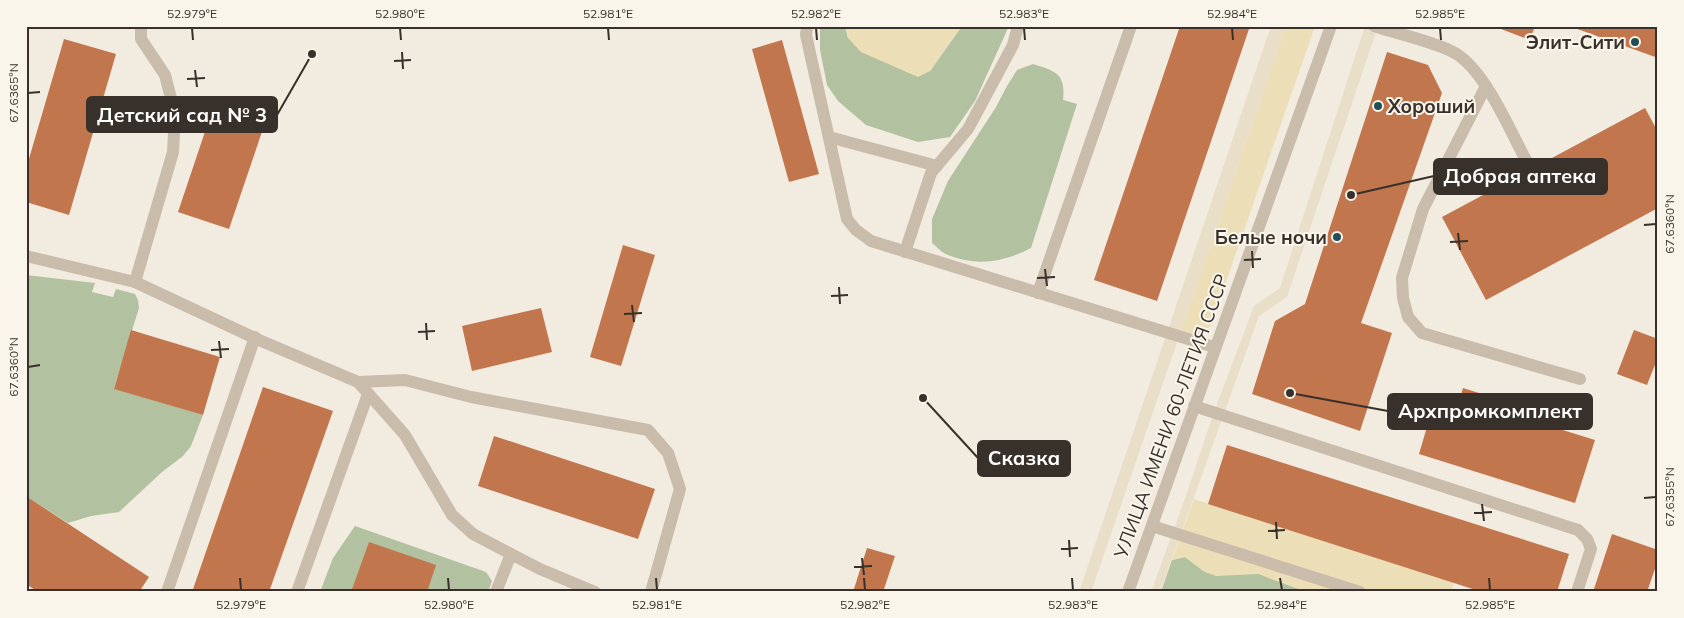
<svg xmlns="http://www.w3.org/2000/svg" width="1684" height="618" viewBox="0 0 1684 618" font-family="Mulish,sans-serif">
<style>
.green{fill:#b2c19f}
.sand{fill:#ecdfb7}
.plaza{fill:#e9dec7}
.building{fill:#c1764e}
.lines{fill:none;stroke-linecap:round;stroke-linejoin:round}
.minor{stroke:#cabcab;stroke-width:12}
.ticks{fill:none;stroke:#38302a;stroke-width:2}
.poi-dot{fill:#214f58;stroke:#f9f5eb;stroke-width:2}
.labels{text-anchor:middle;stroke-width:4;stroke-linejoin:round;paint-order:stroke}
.poi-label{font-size:19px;font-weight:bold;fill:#38302a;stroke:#f9f5eb;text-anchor:end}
.street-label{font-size:19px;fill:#38302a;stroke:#f9f5eb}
.leader{fill:none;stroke:#38302a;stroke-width:2}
.callout-dot{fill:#38302a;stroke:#f9f5eb;stroke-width:2}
.callout{fill:#38302a;stroke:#38302a;stroke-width:2}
.callout-label{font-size:20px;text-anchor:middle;font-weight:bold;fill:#fff}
.neatline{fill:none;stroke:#38302a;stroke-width:2}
.ticks-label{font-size:12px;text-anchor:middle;fill:#38302a}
</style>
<rect width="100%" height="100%" fill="#f2ebdf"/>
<g class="green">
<path d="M820,26H845L848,38L930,71L962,26H1009L975,101L950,137L918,142L866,125L838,101L827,85L820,50Z"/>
<path d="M1033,64C1056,71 1066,74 1063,100L1077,104L1031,248C1004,262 977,267 948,255C942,253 937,247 932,243V219L948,181L996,107L1007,86L1017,70Z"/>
<path d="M26,275L95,283L92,292L113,297L116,289L135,294L138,300L139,308L114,388L203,415L191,446L183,456L162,472L119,512L91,516L68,523L26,496V329L29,321L26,320Z"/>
<path d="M355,526L486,572L492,581L488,592H320L333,558Z"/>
<path d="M1185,557L1205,572L1259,574L1307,592H1167L1162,589L1172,560Z"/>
</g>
<g class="sand">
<path d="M845,26H962L930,71L918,77L861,52L848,38Z"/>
<path d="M1286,26H1315L1211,325C1200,338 1197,335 1181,331Z"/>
<path d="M1194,499L1454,583L1451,592H1307L1259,574L1216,576L1205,572L1185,557L1172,560Z"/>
</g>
<g class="plaza">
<path d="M1271,26H1286L1091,592H1079Z"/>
<path d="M1365,26H1378L1287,297L1259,316L1160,592H1151L1188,490L1214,412L1254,306L1280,288Z"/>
</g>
<g class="building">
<path d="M1180,26H1250L1157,301L1094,280Z"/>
<path d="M1493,26H1535L1530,40Z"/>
<path d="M1569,26H1658V58Z"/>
<path d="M64,39L116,54L69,215L26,202V169Z"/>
<path d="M782,40L819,174L789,182L752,49Z"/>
<path d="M1387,52L1428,65L1442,93L1361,323L1392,333L1360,431L1252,394L1275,321L1305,304Z"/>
<path d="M216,99L267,117L229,229L178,212Z"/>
<path d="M1645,108L1658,132V208L1486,300L1442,217Z"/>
<path d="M623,245L655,255L621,366L590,357Z"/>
<path d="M541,308L552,352L472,371L462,326Z"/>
<path d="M131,330L220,357L203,415L114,389Z"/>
<path d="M1634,330L1658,339V357L1647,385L1617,374Z"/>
<path d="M263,387L333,411L269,592H192Z"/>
<path d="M1463,388L1498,399L1495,409L1595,440L1575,503L1419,454L1429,420L1451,427Z"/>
<path d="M494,436L655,489L638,539L478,486Z"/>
<path d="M1227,445L1569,554L1557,592H1482L1208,504Z"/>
<path d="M26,496L149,577L139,592H38L26,584Z"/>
<path d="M1612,534L1658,550V560L1647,592H1593Z"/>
<path d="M369,542L436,565L427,592H351Z"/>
<path d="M867,548L895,556L883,592H853Z"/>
</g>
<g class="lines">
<g class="minor">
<path d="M807,26L806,35L847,219L856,230L871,241L1214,347"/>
<path d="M1374,26C1398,34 1428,40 1451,51C1483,65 1509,129 1526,160"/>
<path d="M1486,86L1423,209L1402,278L1403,298L1408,317L1422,333L1580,379"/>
<path d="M829,137L937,166"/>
<path d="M905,252L931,173L968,129L1013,45L1018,26"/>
<path d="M26,256L135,282L259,340L358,382L405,435L452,515L473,534L511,554L540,569L595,592"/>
<path d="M135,282L173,152L175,114L165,75L141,39V26"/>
<path d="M1038,293L1131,26"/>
<path d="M358,382L405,380L471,397L648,430L668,453L680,489L651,592"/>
<path d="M1194,406L1578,530L1587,539L1591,549L1577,592"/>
<path d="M1152,526L1360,592"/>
<path d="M167,592L255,337"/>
<path d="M297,592L368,394"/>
<path d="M496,592L511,554"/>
<path d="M1128,592L1331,26"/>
</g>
</g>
<path class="ticks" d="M192,28L193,40M400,28L401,40M608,28L609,40M816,28L817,40M1024,28L1025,40M1232,28L1233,40M1440,28L1441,40M402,52L403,69M394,61L411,60M195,70L197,87M187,79L205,78M28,93L40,92M1644,225L1656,224M1458,233L1460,250M1450,242L1468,241M1252,251L1253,268M1244,260L1261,259M1045,269L1047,286M1037,278L1055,277M839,287L840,304M831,296L848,295M632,305L634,322M624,314L642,313M426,323L427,340M418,332L435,331M219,341L221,358M211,350L229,349M28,367L40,365M1644,498L1656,497M1482,504L1484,521M1474,513L1492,512M1276,522L1277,539M1268,531L1285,530M1069,540L1070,557M1061,549L1078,548M862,558L864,575M854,567L872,566M240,578L241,590M448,578L449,590M656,578L657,590M864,578L865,590M1072,578L1073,590M1280,578L1282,590M1489,578L1490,590"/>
<g class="poi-dot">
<circle cx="1635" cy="42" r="5"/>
<circle cx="1378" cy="106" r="5"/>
<circle cx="1337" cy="237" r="5"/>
</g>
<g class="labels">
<g class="poi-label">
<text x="1625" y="49">Элит-Сити</text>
<text x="1388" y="113" text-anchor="start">Хороший</text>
<text x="1327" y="244">Белые ночи</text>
</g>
<g class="street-label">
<text transform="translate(1171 416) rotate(-70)" y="7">УЛИЦА ИМЕНИ 60-ЛЕТИЯ СССР</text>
</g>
</g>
<path class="leader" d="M312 54L277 115M1351 195L1434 176M1290 393L1388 411M923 398L978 458"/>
<g class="callout-dot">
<circle cx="312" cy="54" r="5"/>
<circle cx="1351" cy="195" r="5"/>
<circle cx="1290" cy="393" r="5"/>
<circle cx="923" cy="398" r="5"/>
</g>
<g class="callout">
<rect x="87" y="97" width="190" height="35" rx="5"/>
<rect x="1434" y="159" width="173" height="35" rx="5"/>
<rect x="1388" y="394" width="204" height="35" rx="5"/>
<rect x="978" y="441" width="92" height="35" rx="5"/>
</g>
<g class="callout-label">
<text x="182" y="122">Детский сад № 3</text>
<text x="1520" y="183">Добрая аптека</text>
<text x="1490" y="418">Архпромкомплект</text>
<text x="1024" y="465">Сказка</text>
</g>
<rect width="1684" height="618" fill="none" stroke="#f9f5eb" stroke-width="55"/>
<rect x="28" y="28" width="1628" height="562" class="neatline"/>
<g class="ticks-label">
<text x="192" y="18">52.979°E</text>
<text x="400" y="18">52.980°E</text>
<text x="608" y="18">52.981°E</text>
<text x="816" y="18">52.982°E</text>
<text x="1024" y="18">52.983°E</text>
<text x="1232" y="18">52.984°E</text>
<text x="1440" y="18">52.985°E</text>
<text transform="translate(14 93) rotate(-90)" y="4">67.6365°N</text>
<text transform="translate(1670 224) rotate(-90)" y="4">67.6360°N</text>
<text transform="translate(14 367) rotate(-90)" y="4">67.6360°N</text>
<text transform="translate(1670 497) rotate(-90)" y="4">67.6355°N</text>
<text x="241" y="609">52.979°E</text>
<text x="449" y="609">52.980°E</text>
<text x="657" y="609">52.981°E</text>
<text x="865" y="609">52.982°E</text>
<text x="1073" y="609">52.983°E</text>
<text x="1282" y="609">52.984°E</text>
<text x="1490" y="609">52.985°E</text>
</g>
</svg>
